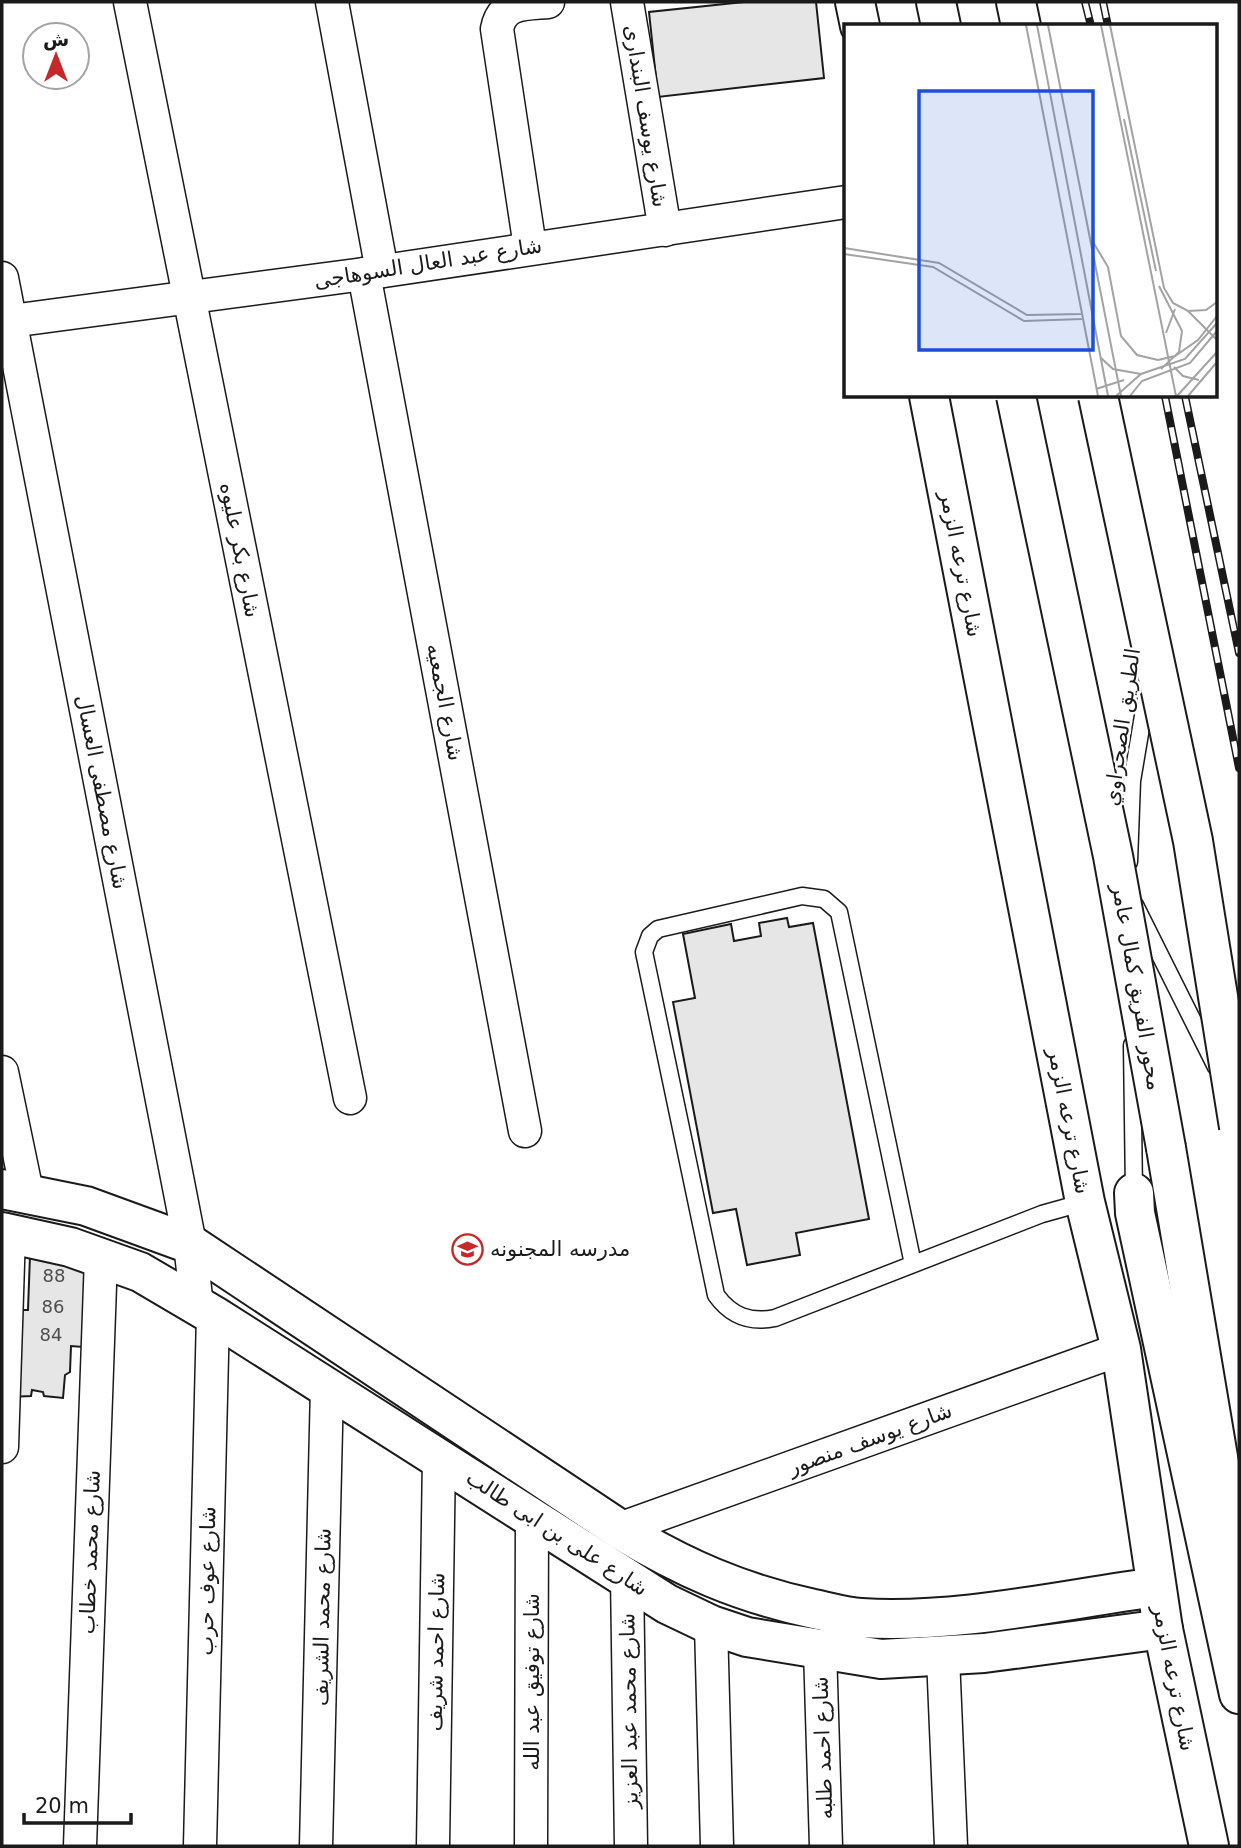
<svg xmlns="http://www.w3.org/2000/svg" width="1241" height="1848" viewBox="0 0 1241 1848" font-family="'DejaVu Sans','Noto Naskh Arabic',sans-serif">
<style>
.building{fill:#e6e6e6;stroke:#1a1a1a;stroke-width:2}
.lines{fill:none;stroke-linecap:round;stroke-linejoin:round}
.lane-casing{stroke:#1a1a1a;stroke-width:19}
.street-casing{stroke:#1a1a1a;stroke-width:35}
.secondary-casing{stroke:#1a1a1a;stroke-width:42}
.highway-casing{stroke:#1a1a1a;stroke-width:42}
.lane{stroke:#fff;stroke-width:16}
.street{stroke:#fff;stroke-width:32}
.secondary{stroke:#fff;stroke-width:38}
.highway{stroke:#fff;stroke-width:38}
.rail-casing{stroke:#1a1a1a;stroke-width:8}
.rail{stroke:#fff;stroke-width:5;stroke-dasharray:16;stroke-linecap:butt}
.highway-bridge-casing{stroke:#1a1a1a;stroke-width:42;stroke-linecap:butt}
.highway-bridge{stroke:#fff;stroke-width:38}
.labels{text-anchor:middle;stroke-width:5;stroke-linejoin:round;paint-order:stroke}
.number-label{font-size:18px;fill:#4d4d4d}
.street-label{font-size:21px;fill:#1a1a1a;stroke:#fff}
.poi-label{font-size:21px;fill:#1a1a1a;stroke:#fff;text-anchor:start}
.inset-road{fill:none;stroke:#a3a3a3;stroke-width:2}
.view{fill:#1d4ed8;fill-opacity:0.15;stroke:#1d4ed8;stroke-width:3.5}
.inset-edge{fill:none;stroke:#1a1a1a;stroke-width:3.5}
</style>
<rect width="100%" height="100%" fill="#fff"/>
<g class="building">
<path d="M744,2H816L824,78L658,97L649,12Z"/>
<path d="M787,918L789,927L813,923L869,1219L796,1233L800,1255L747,1265L736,1209L713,1213L673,1002L695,998L683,934L731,924L734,941L761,936L759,923Z"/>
<path d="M30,1255L97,1259L83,1347L71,1346L70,1372L65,1375L63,1398L44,1396L43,1392L32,1390L31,1396L9,1397L17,1310H28Z"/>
</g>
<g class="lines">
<defs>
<g id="lane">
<path d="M1129,862L1132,781L1148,686"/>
<path d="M1135,905L1216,1067"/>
<path d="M1132,1045L1134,1193"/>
<path d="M913,1264L839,912L824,899L802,896L658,929L650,936L644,952L716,1295C731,1316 750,1323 775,1318L1042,1214L1085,1202"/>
</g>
<g id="street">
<path d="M130,2L350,1098"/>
<path d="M332,2L382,271"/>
<path d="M627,2L665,230"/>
<path d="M530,247L497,29C502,2 524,4 548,2"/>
<path d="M364,274L525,1131"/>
<path d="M2,278L190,1244L197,1306"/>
<path d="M11,321L364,274L846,202"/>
<path d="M2,1072L27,1192"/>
<path d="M2,1447L9,1233"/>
<path d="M619,1529L1121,1349"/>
<path d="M627,1576L631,1846"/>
<path d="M711,1625L717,1846"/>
<path d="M820,1649L826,1846"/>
<path d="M943,1657L951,1846"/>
<path d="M80,1846L101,1257"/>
<path d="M200,1846L213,1315"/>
<path d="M316,1846L327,1387"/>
<path d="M433,1846L439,1457"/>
<path d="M531,1846L532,1517"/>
</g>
<g id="secondary">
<path d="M855,2L860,26"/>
<path d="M929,396L1085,1202L1121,1349L1163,1629L1209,1846"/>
<path d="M2,1189L86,1206L190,1244L619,1529C683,1568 740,1593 814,1609C829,1612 845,1617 861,1618C958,1624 1060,1600 1156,1587"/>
<path d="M1134,1193L1135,1213L1239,1694"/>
<path d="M2,1232L70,1247L140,1272L213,1315L667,1604L711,1625L747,1637L881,1659L984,1653L1163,1629"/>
</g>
<g id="highway">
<path d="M936,2L941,26"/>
<path d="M1016,2L1021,26"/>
<path d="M1166,1148L1239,1582"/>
</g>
</defs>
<use href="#lane" class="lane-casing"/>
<use href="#street" class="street-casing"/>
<use href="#secondary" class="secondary-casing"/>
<use href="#highway" class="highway-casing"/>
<use href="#lane" class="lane"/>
<use href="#street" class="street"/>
<use href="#secondary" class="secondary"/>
<use href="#highway" class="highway"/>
<defs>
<g id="rail">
<path d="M1085,2L1091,26"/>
<path d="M1103,2L1108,26"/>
<path d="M1165,396L1239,768"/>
<path d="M1185,396L1239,653"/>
</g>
</defs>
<use href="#rail" class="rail-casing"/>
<use href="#rail" class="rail"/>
<defs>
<g id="highway-bridge">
<path d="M1016,396L1113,856L1166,1148"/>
<path d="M1098,396L1193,841L1239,1127"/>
</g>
</defs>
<use href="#highway-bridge" class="highway-bridge-casing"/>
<use href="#highway-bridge" class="highway-bridge"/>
</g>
<defs>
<symbol id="school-ring" viewBox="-11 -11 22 22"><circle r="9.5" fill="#fff" stroke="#c62828" stroke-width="1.5"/><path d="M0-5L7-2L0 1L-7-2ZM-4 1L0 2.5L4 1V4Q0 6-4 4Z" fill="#c62828"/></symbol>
</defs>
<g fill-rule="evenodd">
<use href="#school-ring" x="450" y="1232" width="35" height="35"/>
</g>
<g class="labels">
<g class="number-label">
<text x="54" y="1282">88</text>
<text x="53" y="1313">86</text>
<text x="51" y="1341">84</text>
</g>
<g class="street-label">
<text transform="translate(646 116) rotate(81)" y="7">شارع يوسف البندارى</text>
<text transform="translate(428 263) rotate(-9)" y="7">شارع عبد العال السوهاجى</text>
<text transform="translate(240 550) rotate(79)" y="7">شارع بكر عليوه</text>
<text transform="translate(961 564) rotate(79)" y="7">شارع ترعه الزمر</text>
<text transform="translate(445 702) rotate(79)" y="7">شارع الجمعيه</text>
<text transform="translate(1122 727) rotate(-82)" y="7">الطريق الصحراوي</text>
<text transform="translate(102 792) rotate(79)" y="7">شارع مصطفى العسال</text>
<text transform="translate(1137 987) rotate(80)" y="7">محور الفريق كمال عامر</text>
<text transform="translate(1069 1121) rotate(79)" y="7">شارع ترعه الزمر</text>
<text transform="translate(870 1439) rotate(-20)" y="7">شارع يوسف منصور</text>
<text transform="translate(557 1533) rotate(33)" y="7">شارع على بن ابى طالب</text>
<text transform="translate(90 1552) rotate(-88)" y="7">شارع محمد خطاب</text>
<text transform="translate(207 1581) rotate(-89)" y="7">شارع عوف حرب</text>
<text transform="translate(322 1617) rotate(-89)" y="7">شارع محمد الشريف</text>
<text transform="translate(436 1652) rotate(-89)" y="7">شارع احمد شريف</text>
<text transform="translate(1174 1678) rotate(79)" y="7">شارع ترعه الزمر</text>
<text transform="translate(532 1682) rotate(-90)" y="7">شارع توفيق عبد الله</text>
<text transform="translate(629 1711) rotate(-91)" y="7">شارع محمد عبد العزيز</text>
<text transform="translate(823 1748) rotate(-92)" y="7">شارع احمد طلبه</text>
</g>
<g class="poi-label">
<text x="490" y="1256">مدرسه المجنونه</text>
</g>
</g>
<g transform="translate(844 24)">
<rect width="373" height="373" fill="#fff"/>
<path class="inset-road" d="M182,1L254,372M193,1L264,372M204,1L277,372M257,1L332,372M266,1L320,264L329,279L344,287L362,286L373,278M280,95L312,247M249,218L264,243L277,312L293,331L314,336L331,332L354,316L373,292M0,224L95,239L183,291L237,290M0,230L89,243L180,297L238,295M315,262L338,307L335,328L317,345M344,287L373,316M322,309L331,285M257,334L269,345L297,350M330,343L339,352L355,356M252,365L280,356M272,372L297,350L341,335L373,299M286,372L298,357L346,339L373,307M333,372L373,328M344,372L373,338"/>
<path class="view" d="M75,67H249V326H75Z"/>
<rect width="373" height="373" class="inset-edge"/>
</g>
<rect width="1241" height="1848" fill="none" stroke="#1a1a1a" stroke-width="7"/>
<g transform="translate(56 56)"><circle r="33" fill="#ffffff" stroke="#a3a3a3" stroke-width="2"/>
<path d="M0-5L12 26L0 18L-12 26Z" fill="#c62828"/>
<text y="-10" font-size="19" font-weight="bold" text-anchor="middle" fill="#1a1a1a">ش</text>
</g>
<path d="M24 1813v10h107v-10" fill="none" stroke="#1a1a1a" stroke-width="3.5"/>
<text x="35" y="1813" font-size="21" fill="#1a1a1a" stroke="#ffffff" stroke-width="5" paint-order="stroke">20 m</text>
</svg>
